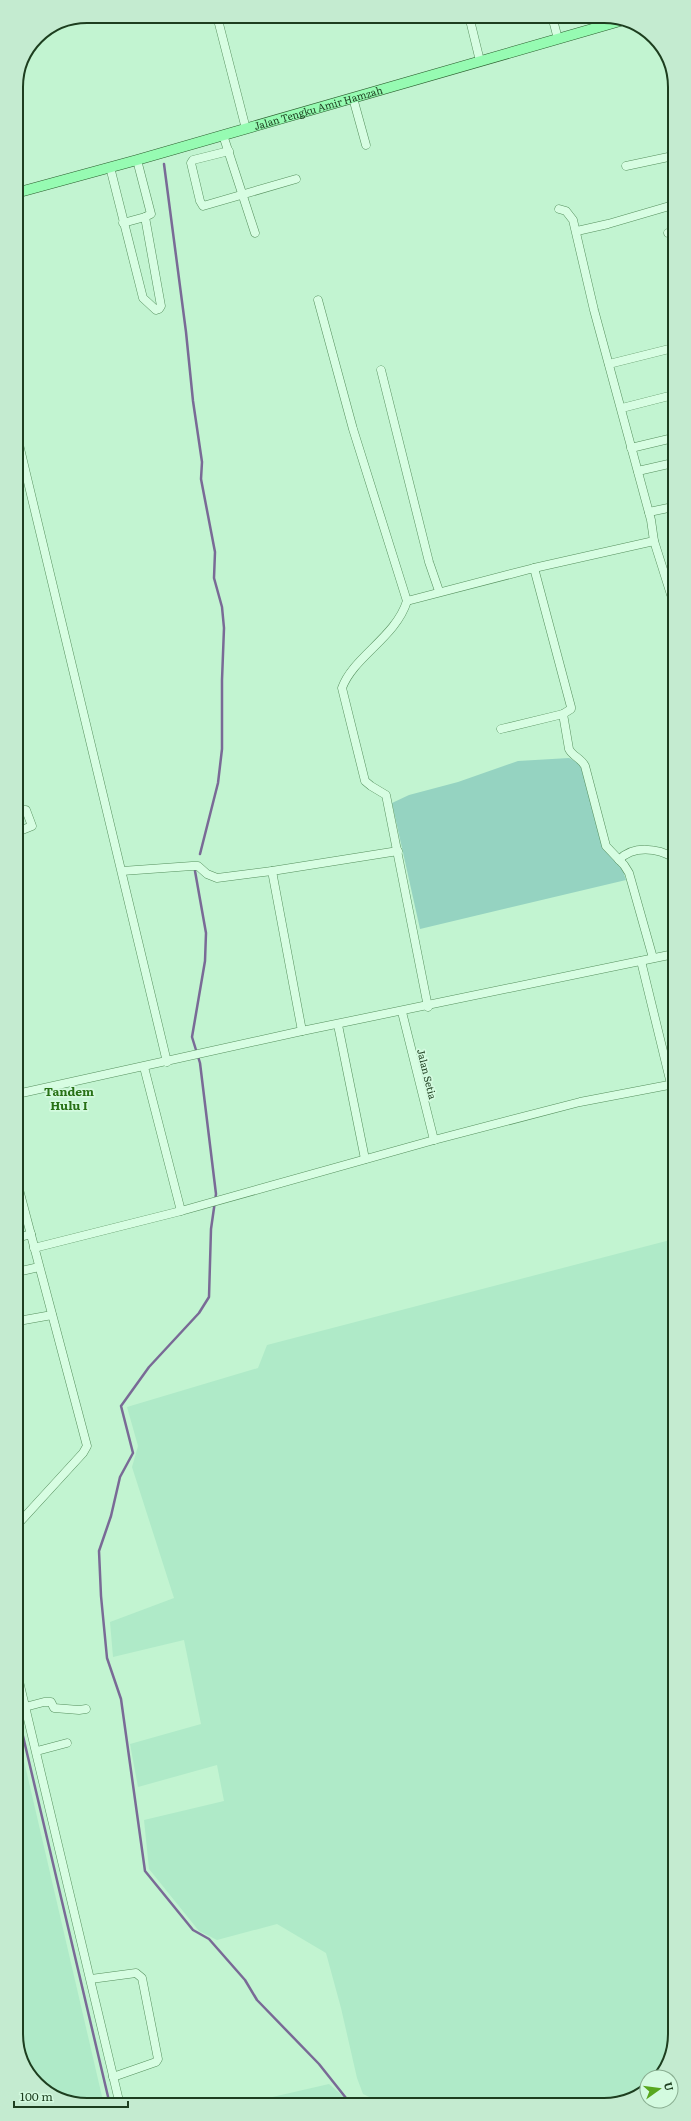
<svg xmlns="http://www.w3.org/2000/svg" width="691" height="2121" viewBox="0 0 691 2121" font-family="Literata,serif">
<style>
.farmland{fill:#afeac8}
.green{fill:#95d3c1}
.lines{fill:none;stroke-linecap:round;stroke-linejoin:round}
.stream{stroke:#796a96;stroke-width:2.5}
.minor-casing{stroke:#56905e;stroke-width:9}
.major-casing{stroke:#2b5e2e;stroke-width:11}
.minor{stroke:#d7fde2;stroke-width:8}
.major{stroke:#96fbb2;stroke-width:10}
.labels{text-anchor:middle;stroke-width:3.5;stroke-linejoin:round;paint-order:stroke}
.street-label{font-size:10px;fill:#1d3e1f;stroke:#d3fadf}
.quarter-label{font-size:12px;font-weight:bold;fill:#287116;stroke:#d3fadf}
.rim{fill:none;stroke:#1d3e1f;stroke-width:2}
</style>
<rect width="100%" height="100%" fill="#c2f4d1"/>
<g class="farmland">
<path d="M674,1239L675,2034L660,2077H647V2086L622,2103L384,2104L363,2094L357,2078L341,2008L326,1953L277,1924L217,1940L199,1931L149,1869L144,1820L224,1801L217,1765L138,1787L130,1744L201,1724L184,1640L113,1657L110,1622L174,1598L132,1467L138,1446L127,1407L258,1368L267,1345Z"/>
<path d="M18,1735L104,2105H83L41,2087L18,2052Z"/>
<path d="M329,2084L352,2104H270L268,2098Z"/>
</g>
<path class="green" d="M569,758L581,764L606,851L622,868L626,880L420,929L392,803L409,795L458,782L518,761Z"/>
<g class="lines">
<g class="stream">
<path d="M164,164L186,332L193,401L202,462L201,479L215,552L214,578L222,607L224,628L222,680V749L218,783L200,854"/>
<path d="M195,871L206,933L205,961L192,1037L200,1063L216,1194L211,1229L209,1297L199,1313L149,1367L121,1406L133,1453L120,1477L111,1516L99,1551L101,1596L107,1658L121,1699L145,1871L193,1930L209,1939L245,1980L257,2000L319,2064L346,2098L362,2104"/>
<path d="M18,1715L110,2105"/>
</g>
<defs>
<g id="minor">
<path d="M217,16L246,129"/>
<path d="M469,16L480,61"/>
<path d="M552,16L558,39"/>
<path d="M85,19L98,16"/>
<path d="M353,98L366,145"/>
<path d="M223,135L255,233"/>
<path d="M229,151L193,160L191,163L200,201L203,206L296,179"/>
<path d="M626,166L673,156"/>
<path d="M110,167L143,298L156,310L159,309L161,306L145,217L151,214L137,160"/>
<path d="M559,209L566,211L573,220L594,310L651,520L654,541L673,601"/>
<path d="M123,223L145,217"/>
<path d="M577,231L608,224L673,205"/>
<path d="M668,233L673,232"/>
<path d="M318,300L353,429L407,601C396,637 353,657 342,688L365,781L371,786L386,795L428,1007"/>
<path d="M609,364L673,348"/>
<path d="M381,370L429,562L439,591"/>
<path d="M622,408L673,395"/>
<path d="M17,436L167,1062"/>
<path d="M631,448L673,438"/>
<path d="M638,471L673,463"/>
<path d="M649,512L673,507"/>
<path d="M534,568L654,541"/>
<path d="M407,601L534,568L571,707V709L563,714L501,729"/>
<path d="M563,714L569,749C572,756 581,758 585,766L606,846L624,865L629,873L653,958"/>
<path d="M17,810H26L32,826L17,832"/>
<path d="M619,860C633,845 658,848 674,858"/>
<path d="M122,871L192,866H198L207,874L217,878L272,871L398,851"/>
<path d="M272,871L302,1031"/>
<path d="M641,961L671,1084"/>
<path d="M402,1012L434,1140"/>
<path d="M338,1025L365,1159"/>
<path d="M144,1067L181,1211"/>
<path d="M17,1094L302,1031L674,954"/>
<path d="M17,1182L87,1446L83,1453L18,1524"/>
<path d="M17,1238L31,1234"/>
<path d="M34,1248L181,1211L434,1140L580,1102L674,1084"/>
<path d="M17,1272L39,1267"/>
<path d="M24,1320L52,1315"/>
<path d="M18,1677L120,2105"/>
<path d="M25,1707L44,1702H51L54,1708L79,1710L86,1709"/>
<path d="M37,1751L67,1743"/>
<path d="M91,1979L136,1973L142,1978L158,2059L156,2062L113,2077"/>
</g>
<g id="major">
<path id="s1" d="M16,193L137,160L620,21"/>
</g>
</defs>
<use href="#minor" class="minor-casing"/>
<use href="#major" class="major-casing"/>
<use href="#minor" class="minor"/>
<use href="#major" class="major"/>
</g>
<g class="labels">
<g class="street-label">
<text dy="4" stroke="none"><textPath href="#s1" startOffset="314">Jalan Tengku Amir Hamzah</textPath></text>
<text transform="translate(427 1074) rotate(76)" y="4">Jalan Setia</text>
</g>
<g class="quarter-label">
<text x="69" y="1096">Tandem<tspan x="69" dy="14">Hulu I</tspan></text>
</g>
</g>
<path d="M0 0H691V2121H0ZM87 23H604A64 64 0 0 1 668 87V2034A64 64 0 0 1 604 2098H87A64 64 0 0 1 23 2034V87A64 64 0 0 1 87 23Z" fill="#c4ebd0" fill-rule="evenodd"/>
<path class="rim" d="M87 23H604A64 64 0 0 1 668 87V2034A64 64 0 0 1 604 2098H87A64 64 0 0 1 23 2034V87A64 64 0 0 1 87 23Z"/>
<g transform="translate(659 2089) rotate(76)"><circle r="19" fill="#d3fadf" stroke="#8aaf92"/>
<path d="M0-3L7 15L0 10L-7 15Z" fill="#58a71e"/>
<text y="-6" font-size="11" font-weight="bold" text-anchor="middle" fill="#1d3e1f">U</text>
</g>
<path d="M14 2101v6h114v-6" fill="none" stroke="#1d3e1f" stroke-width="2"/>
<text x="20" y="2101" font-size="12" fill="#1d3e1f" stroke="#d3fadf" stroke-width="3" paint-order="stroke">100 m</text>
</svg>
